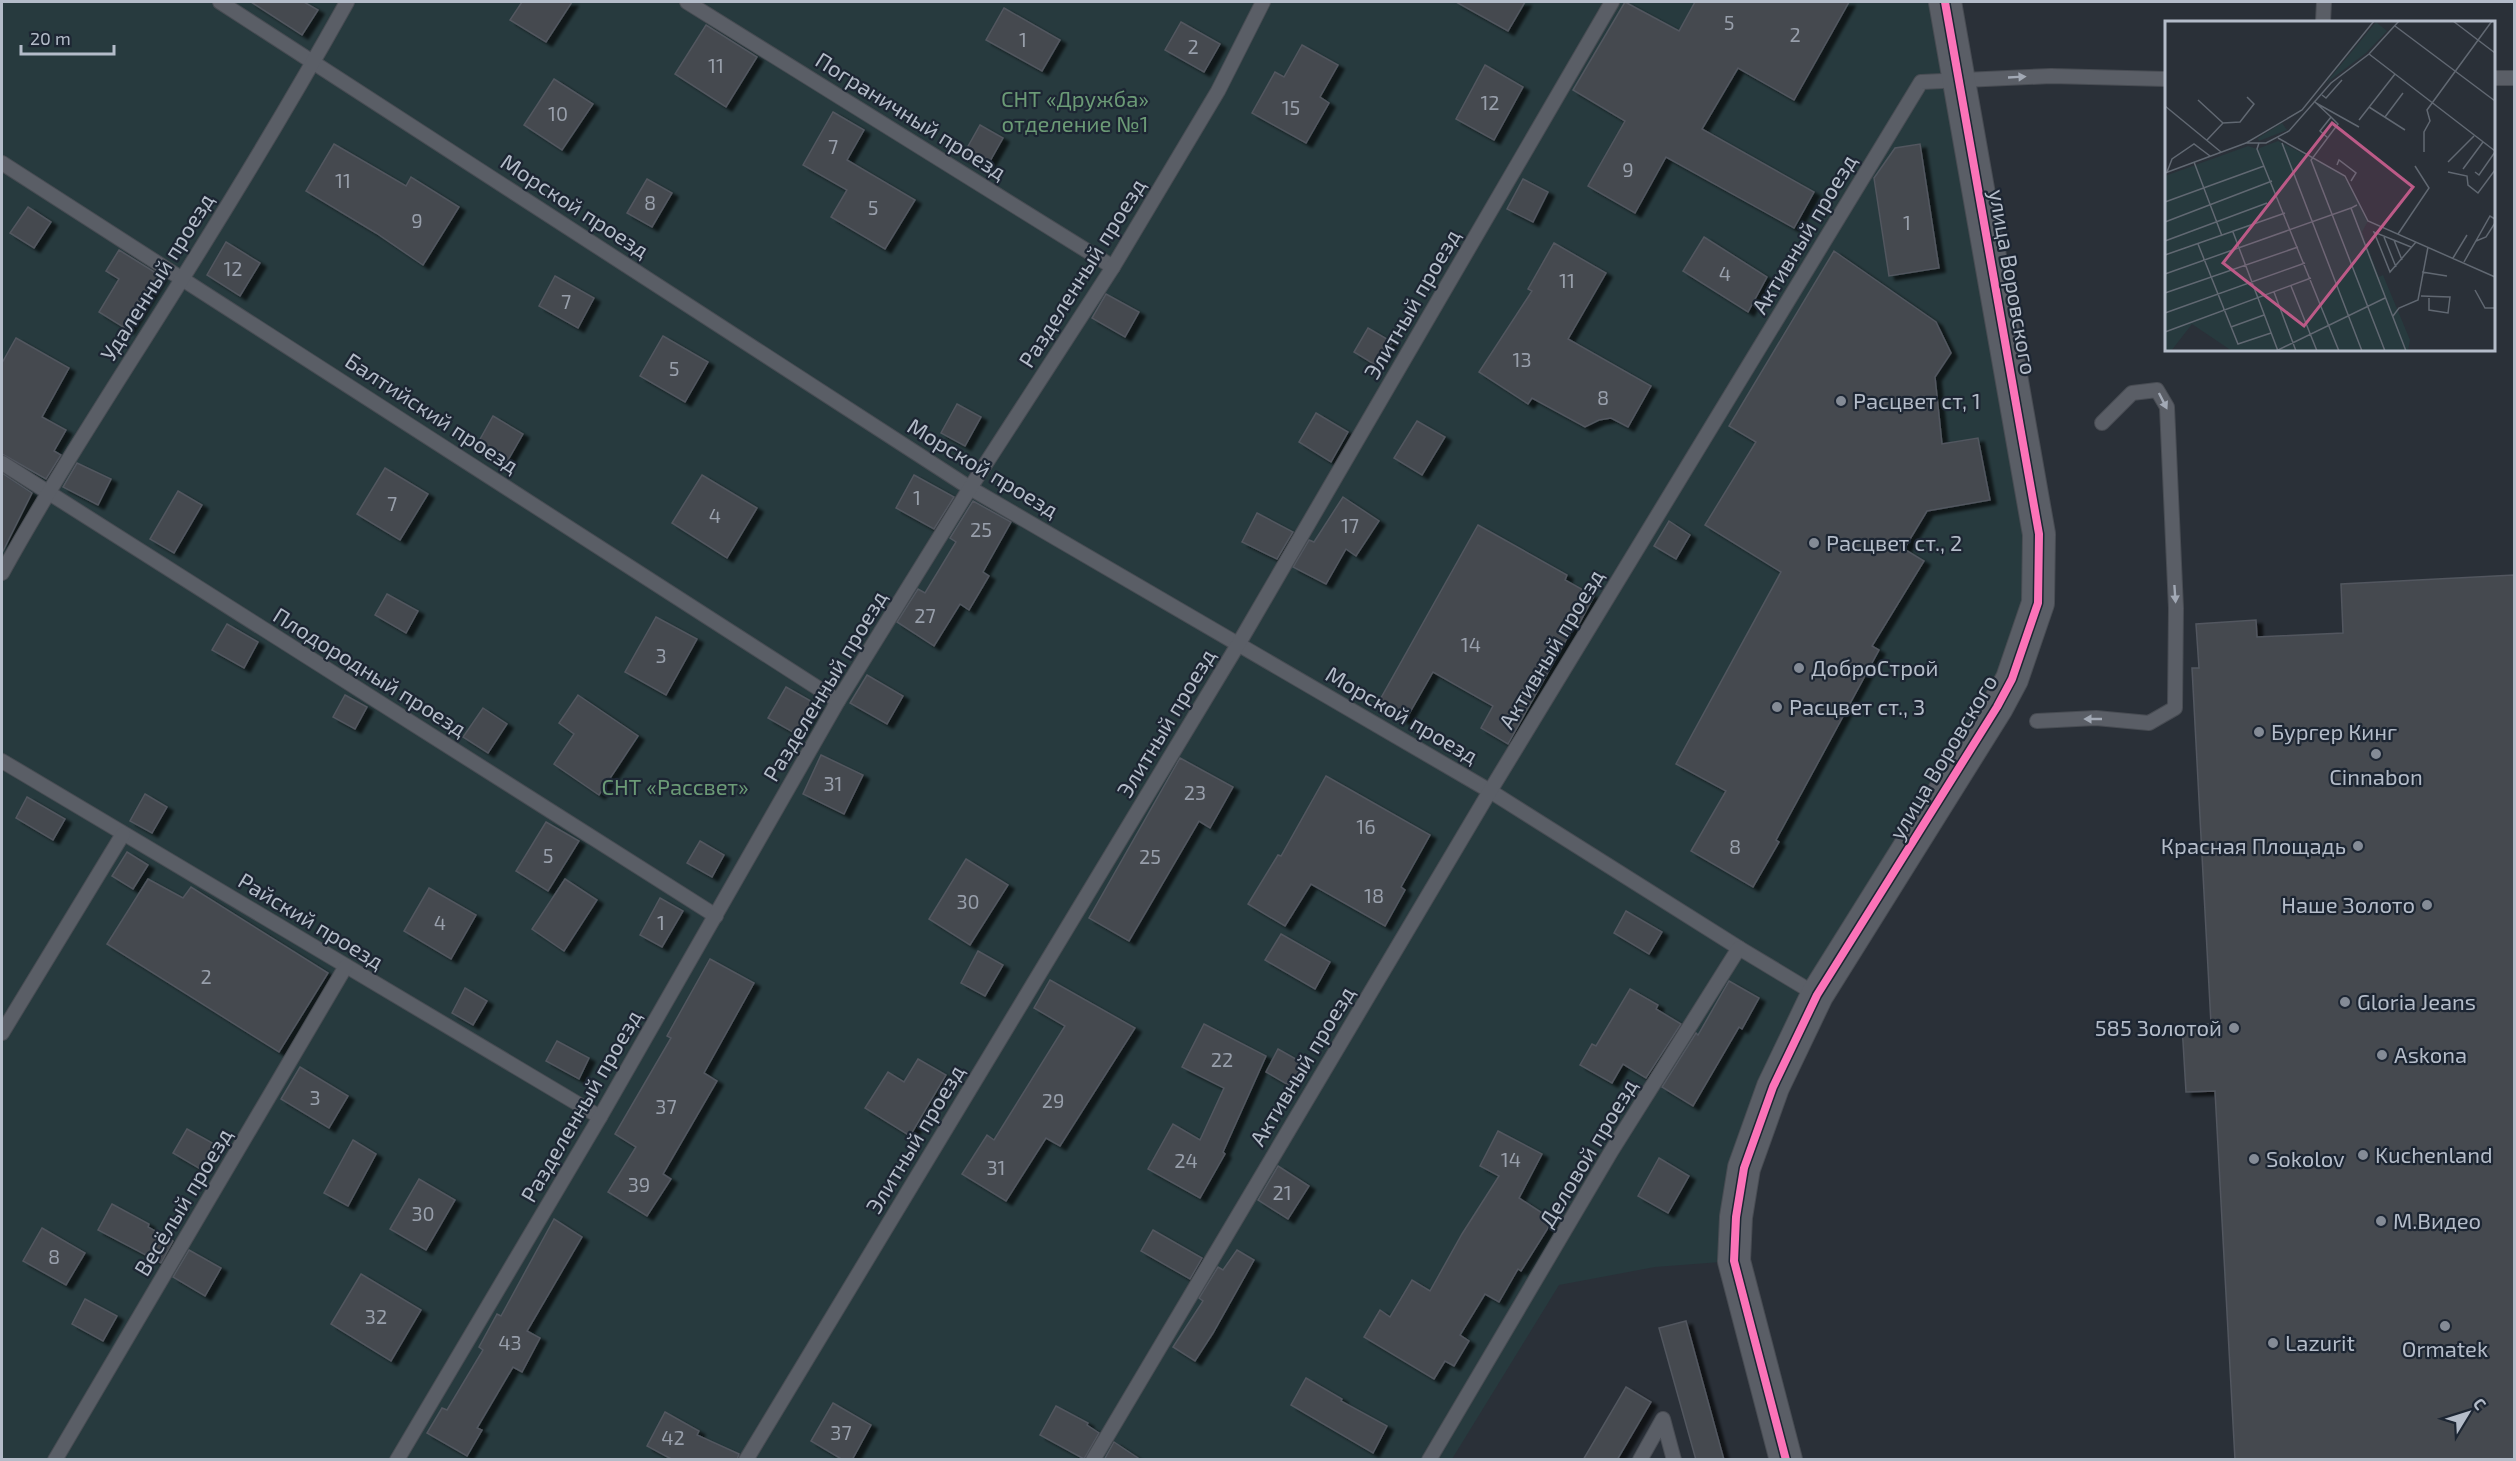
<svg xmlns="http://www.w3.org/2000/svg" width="2516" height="1461" viewBox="0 0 2516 1461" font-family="'Exo 2',sans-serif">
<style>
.green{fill:#273a3e}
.building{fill:#444950;stroke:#52575f;stroke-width:1.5;filter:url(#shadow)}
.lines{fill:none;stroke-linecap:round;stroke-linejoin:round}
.service-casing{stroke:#484c53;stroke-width:16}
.tertiary-casing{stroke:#484c53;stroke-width:34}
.service{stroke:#5a5e66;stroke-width:14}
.tertiary{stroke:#5a5e66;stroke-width:32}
.cycleway-casing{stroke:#1d2633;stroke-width:11}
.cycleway{stroke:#fb73b8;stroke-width:8}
.oneway{fill:#a2a9b5}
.poi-dot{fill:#848b96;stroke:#1d2633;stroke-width:2}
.labels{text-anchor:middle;stroke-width:4.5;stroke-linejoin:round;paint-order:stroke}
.number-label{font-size:20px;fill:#989fab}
.park-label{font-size:22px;fill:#6b9a76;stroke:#1d2633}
.street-label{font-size:22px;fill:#b4bcc9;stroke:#1d2633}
.poi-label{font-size:22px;fill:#b4bcc9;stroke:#1d2633;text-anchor:start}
.inset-road{fill:none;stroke:#616872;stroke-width:1.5}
.view{fill:#bc5a87;fill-opacity:0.15;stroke:#bc5a87;stroke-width:3}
.inset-edge{fill:none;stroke:#b4bcc9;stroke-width:3}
</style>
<defs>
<filter id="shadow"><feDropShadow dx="6" dy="4" stdDeviation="1.5" flood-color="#0009"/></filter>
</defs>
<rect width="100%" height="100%" fill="#2a3038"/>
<path class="green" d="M2,2H1945L2038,603L1773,1087L1734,1261L1655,1267L1559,1285L1452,1459L2,1460Z"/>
<g class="building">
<path d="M251,2H304L318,10L302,35Z"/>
<path d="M522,2H572L546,42L510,20Z"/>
<path d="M1456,2H1525L1508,31Z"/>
<path d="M1625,2L1679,31L1695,2H1849L1794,100L1738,68L1702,129L1814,192L1794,228L1666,157L1635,213L1588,186L1625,121L1573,90Z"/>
<path d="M1004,8L1060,40L1042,71L986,40Z"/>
<path d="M1181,22L1220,44L1204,72L1165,50Z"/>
<path d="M706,25L757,57L726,107L675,74Z"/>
<path d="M1302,45L1338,65L1320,97L1329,103L1306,143L1252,113L1275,72L1284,77Z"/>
<path d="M1485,65L1523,87L1494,140L1456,119Z"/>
<path d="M554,79L593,104L562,150L524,125Z"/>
<path d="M833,112L864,130L847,160L915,200L885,249L831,217L847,190L803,165Z"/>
<path d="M980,125L1003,138L985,170L962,157Z"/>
<path d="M334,144L406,186L411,177L459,207L423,265L376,233L306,191Z"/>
<path d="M1920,144L1939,268L1889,276L1874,178L1895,148Z"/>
<path d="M647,179L672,193L652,227L627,213Z"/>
<path d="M1523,179L1548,192L1533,222L1507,209Z"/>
<path d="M28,207L51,222L34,248L10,233Z"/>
<path d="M1704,237L1767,277L1748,312L1683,271Z"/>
<path d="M226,242L260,263L240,296L207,275Z"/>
<path d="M1554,243L1606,273L1568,339L1651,386L1628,427L1611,418L1599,420L1585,427L1532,398L1528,404L1479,372L1532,291L1528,289Z"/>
<path d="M119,250L161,276L128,330L99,312L119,279L106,271Z"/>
<path d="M1834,251L1936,322L1951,353L1935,377L1942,444L1978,438L1990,500L1927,511L1904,549L1924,561L1872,646L1879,650L1776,840L1779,842L1753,887L1691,851L1726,791L1676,764L1781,572L1705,525L1756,442L1729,426Z"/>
<path d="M555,276L594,298L578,328L539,306Z"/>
<path d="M1106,294L1139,312L1125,337L1092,318Z"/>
<path d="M1368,328L1392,342L1377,366L1354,352Z"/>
<path d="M663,336L708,362L685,402L640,376Z"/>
<path d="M16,338L69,368L42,417L66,430L54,451L61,455L46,479L2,454V363Z"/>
<path d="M957,404L981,417L965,446L941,433Z"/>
<path d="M1316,413L1348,432L1331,462L1299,442Z"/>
<path d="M493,416L523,434L504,467L474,450Z"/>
<path d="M1417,421L1445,437L1422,475L1394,458Z"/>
<path d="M77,463L111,479L98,505L63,487Z"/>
<path d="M385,468L428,494L400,540L357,514Z"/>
<path d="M2,473L32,493L2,553Z"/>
<path d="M702,475L757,508L727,558L672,523Z"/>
<path d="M914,475L954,497L934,529L896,508Z"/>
<path d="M178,491L202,505L174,553L150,539Z"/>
<path d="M1343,497L1379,521L1356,556L1346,549L1326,584L1293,567L1309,540L1314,542Z"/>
<path d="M973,501L1011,522L983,572L989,576L969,610L960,604L934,646L897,622L918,589L925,593L956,542L950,538Z"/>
<path d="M1257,513L1293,532L1277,559L1242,542Z"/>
<path d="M1669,521L1690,535L1676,559L1654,546Z"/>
<path d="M1478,525L1567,575L1565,580L1594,596L1578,626L1575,624L1508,744L1481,728L1493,706L1433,672L1405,721L1377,705Z"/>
<path d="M2514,575V1460H2235L2215,1091L2186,1092L2182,1025L2211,1024L2192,668H2199L2196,624L2256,620L2257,637L2343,633L2341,584Z"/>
<path d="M387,594L418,611L406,633L375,615Z"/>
<path d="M656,617L697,639L666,695L625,672Z"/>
<path d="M227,624L258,642L244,668L212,650Z"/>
<path d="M867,675L903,696L887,724L850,703Z"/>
<path d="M786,687L816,704L798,735L768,718Z"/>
<path d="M345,695L367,707L355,729L333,717Z"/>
<path d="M578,695L638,736L599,795L554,764L574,734L559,723Z"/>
<path d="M483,708L507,724L488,753L463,737Z"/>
<path d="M821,755L863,775L844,814L803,794Z"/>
<path d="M1180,758L1233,787L1210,828L1199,821L1129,941L1089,918Z"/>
<path d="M1326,776L1430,835L1401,887L1405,890L1385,926L1311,884L1285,926L1248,904L1278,855L1281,856Z"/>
<path d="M145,794L167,807L152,833L130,821Z"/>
<path d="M27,797L65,819L53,840L16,818Z"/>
<path d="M546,822L579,841L548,891L516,871Z"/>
<path d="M700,841L724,855L712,877L687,863Z"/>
<path d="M127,852L148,865L133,889L112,876Z"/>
<path d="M966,859L1008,885L970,945L929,919Z"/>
<path d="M148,879L183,898L191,887L328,973L279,1052L107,944Z"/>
<path d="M565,879L597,900L564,951L532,929Z"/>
<path d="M429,888L476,915L451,959L404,931Z"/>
<path d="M660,898L683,911L662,947L640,935Z"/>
<path d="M1626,911L1662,932L1649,954L1614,933Z"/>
<path d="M1281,934L1330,962L1315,989L1265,960Z"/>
<path d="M978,951L1003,965L985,996L961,983Z"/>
<path d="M710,959L754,983L704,1073L717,1081L663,1174L671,1179L647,1216L608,1192L636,1147L615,1134L671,1038L667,1036Z"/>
<path d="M1050,980L1135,1028L1060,1146L1046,1138L1006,1201L962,1174L987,1135L994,1140L1065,1026L1034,1008Z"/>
<path d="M1729,981L1759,998L1742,1029L1739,1027L1693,1106L1662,1087L1696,1033L1698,1035Z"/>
<path d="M465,988L487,1001L473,1025L452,1013Z"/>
<path d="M1630,989L1658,1005L1656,1009L1681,1024L1646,1078L1623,1064L1612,1083L1580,1065L1592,1044L1596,1046Z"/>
<path d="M1204,1024L1266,1056L1223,1152L1225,1154L1200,1198L1148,1169L1173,1124L1200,1140L1224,1088L1182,1067Z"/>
<path d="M557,1041L589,1058L579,1079L546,1061Z"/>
<path d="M1278,1049L1303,1063L1290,1086L1266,1072Z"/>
<path d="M918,1059L946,1075L910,1136L865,1108L888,1072L904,1082Z"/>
<path d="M300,1067L348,1096L329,1128L281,1099Z"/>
<path d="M187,1129L216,1145L202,1170L173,1153Z"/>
<path d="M1498,1131L1542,1154L1519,1198L1553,1220L1521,1271L1518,1269L1499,1302L1485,1294L1460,1335L1469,1341L1454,1366L1445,1361L1434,1379L1364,1337L1380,1310L1390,1317L1412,1280L1430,1291L1462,1234L1499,1176L1480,1166Z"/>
<path d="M353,1140L376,1154L348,1206L324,1193Z"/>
<path d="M1659,1158L1689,1176L1668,1213L1638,1196Z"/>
<path d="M1278,1166L1309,1186L1288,1219L1258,1200Z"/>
<path d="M419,1179L455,1200L426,1250L390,1229Z"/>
<path d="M112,1204L149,1224L148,1227L173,1241L161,1263L98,1230Z"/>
<path d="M554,1219L582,1237L527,1331L540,1338L522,1372L513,1367L477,1428L482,1430L467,1456L427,1433L442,1408L447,1410L483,1350L479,1347L497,1314L501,1316Z"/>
<path d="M42,1228L85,1253L66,1285L23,1261Z"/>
<path d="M1153,1230L1202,1258L1190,1279L1141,1251Z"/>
<path d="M189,1250L221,1268L205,1296L173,1277Z"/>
<path d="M1237,1250L1254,1260L1213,1333L1195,1361L1173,1347L1203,1301L1199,1298L1218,1267L1223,1270Z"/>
<path d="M361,1274L421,1310L391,1361L331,1324Z"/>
<path d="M85,1299L117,1316L103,1341L72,1324Z"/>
<path d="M1686,1321L1724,1460H1696L1659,1328Z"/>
<path d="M1306,1378L1342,1399L1341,1401L1387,1426L1373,1453L1291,1405Z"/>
<path d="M1626,1387L1651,1402L1617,1460H1583Z"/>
<path d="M833,1403L871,1425L852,1460H843L811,1441Z"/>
<path d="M1056,1406L1088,1423L1087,1425L1099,1433L1084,1459L1040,1435Z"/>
<path d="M665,1412L699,1431L697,1435L739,1454L737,1460H673L647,1446Z"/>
<path d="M1114,1442L1141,1460H1104Z"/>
</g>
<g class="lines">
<defs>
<g id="service">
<path d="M220,2L970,488L1490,791L1739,948"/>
<path d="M687,2L1113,267"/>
<path d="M2323,22L2324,2"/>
<path d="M2494,78H2514"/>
<path d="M2,163L838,701"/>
<path d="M2,463L716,916"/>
<path d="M2,573C58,472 121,377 182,279C239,188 295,95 347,2"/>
<path d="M2037,721L2096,718L2149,723L2175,708L2176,608L2167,407L2157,390L2132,393L2102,423"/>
<path d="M2,761L600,1117"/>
<path d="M2,1033L123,834"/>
<path d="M55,1460L346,966"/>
<path d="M397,1460L600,1117L838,701L970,488L1113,267L1218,91L1263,2"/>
<path d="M746,1460L1239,643L1612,2"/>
<path d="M1093,1460L1490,791L1921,82L2051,76L2166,79"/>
<path d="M1429,1460L1612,1150L1739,948L1817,995"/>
<path d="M1640,1460L1663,1419L1674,1460"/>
</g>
<path id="tertiary" d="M1786,1460L1734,1261L1736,1217L1744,1168L1773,1087L1817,995L1997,707L2012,679L2038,603L2039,534L1945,2"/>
</defs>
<use href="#service" class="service-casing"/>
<use href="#tertiary" class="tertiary-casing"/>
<use href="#service" class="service"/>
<use href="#tertiary" class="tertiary"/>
<defs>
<path id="cycleway" d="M1786,1460L1734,1261L1736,1217L1744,1168L1773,1087L1817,995L1997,707L2012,679L2038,603L2039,534L1945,2"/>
</defs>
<use href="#cycleway" class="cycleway-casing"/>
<use href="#cycleway" class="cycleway"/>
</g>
<defs><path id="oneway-solid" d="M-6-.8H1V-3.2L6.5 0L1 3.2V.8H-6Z" transform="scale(1.5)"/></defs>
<g class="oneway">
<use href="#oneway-solid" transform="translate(2017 77) rotate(-3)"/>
<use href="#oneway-solid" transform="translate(2163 401) rotate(63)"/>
<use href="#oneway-solid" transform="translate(2175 594) rotate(86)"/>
<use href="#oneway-solid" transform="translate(2093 719) rotate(-180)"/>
</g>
<g class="poi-dot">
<circle cx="1841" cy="401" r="6"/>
<circle cx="1814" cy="543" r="6"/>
<circle cx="1799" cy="668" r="6"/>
<circle cx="1777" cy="707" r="6"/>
<circle cx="2259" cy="732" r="6"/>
<circle cx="2376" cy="754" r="6"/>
<circle cx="2358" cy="846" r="6"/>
<circle cx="2427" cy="905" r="6"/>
<circle cx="2345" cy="1002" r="6"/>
<circle cx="2234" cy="1028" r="6"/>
<circle cx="2382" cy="1055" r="6"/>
<circle cx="2363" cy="1155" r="6"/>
<circle cx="2254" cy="1159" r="6"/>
<circle cx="2381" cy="1221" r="6"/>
<circle cx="2445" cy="1326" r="6"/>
<circle cx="2273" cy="1343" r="6"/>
</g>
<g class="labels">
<g class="number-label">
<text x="1729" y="30">5</text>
<text x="1795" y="42">2</text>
<text x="1023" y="47">1</text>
<text x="1193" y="54">2</text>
<text x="716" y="73">11</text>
<text x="1490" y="110">12</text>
<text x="1291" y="115">15</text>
<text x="558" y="121">10</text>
<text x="833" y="154">7</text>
<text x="1628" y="177">9</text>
<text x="343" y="188">11</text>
<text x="650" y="210">8</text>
<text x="873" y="215">5</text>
<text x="417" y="228">9</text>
<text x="1907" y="230">1</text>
<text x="233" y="276">12</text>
<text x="1725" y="281">4</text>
<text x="1567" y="288">11</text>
<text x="566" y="309">7</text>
<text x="1522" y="367">13</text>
<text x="674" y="376">5</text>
<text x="1603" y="405">8</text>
<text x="917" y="505">1</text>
<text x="392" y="511">7</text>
<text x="715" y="523">4</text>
<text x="1350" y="533">17</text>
<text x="981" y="537">25</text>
<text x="925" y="623">27</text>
<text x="1471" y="652">14</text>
<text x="661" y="663">3</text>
<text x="833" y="791">31</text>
<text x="1195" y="800">23</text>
<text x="1366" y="834">16</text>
<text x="1735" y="854">8</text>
<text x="548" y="863">5</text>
<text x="1150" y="864">25</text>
<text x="1374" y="903">18</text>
<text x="968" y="909">30</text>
<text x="440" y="930">4</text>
<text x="661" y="930">1</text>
<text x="206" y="984">2</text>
<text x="1222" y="1067">22</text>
<text x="315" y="1105">3</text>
<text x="1053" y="1108">29</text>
<text x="666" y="1114">37</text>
<text x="1511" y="1167">14</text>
<text x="1186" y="1168">24</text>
<text x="996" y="1175">31</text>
<text x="639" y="1192">39</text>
<text x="1282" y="1200">21</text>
<text x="423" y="1221">30</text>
<text x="54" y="1264">8</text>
<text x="376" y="1324">32</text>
<text x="510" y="1350">43</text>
<text x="841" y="1440">37</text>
<text x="673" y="1445">42</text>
</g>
<g class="park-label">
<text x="1075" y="107">СНТ «Дружба»<tspan x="1075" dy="25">отделение №1</tspan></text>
<text x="675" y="795">СНТ «Рассвет»</text>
</g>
<g class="street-label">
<text transform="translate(911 116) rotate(32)" y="8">Пограничный проезд</text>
<text transform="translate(575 206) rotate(33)" y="8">Морской проезд</text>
<text transform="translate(1804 234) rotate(-59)" y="8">Активный проезд</text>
<text transform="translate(1082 273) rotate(-58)" y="8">Разделенный проезд</text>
<text transform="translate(157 277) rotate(-58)" y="8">Удаленный проезд</text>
<text transform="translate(2013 282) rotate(80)" y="8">улица Воровского</text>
<text transform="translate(1412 304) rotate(-60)" y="8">Элитный проезд</text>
<text transform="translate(432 413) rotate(33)" y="8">Балтийский проезд</text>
<text transform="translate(983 468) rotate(31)" y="8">Морской проезд</text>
<text transform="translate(1551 649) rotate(-59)" y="8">Активный проезд</text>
<text transform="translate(370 672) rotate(32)" y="8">Плодородный проезд</text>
<text transform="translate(825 686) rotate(-59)" y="8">Разделенный проезд</text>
<text transform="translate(1402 715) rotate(30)" y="8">Морской проезд</text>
<text transform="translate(1166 723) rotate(-59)" y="8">Элитный проезд</text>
<text transform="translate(1943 757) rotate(-59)" y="8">улица Воровского</text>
<text transform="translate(311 921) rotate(31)" y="8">Райский проезд</text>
<text transform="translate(1302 1066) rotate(-59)" y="8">Активный проезд</text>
<text transform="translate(581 1106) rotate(-60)" y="8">Разделенный проезд</text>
<text transform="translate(915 1139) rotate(-59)" y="8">Элитный проезд</text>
<text transform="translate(1588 1153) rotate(-59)" y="8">Деловой проезд</text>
<text transform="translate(183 1202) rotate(-59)" y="8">Весёлый проезд</text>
</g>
<g class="poi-label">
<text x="1853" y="409">Расцвет ст, 1</text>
<text x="1826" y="551">Расцвет ст., 2</text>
<text x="1811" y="676">ДоброСтрой</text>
<text x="1789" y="715">Расцвет ст., 3</text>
<text x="2271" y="740">Бургер Кинг</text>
<text x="2376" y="785" text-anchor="middle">Cinnabon</text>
<text x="2346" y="854" text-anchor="end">Красная Площадь</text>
<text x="2415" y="913" text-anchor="end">Наше Золото</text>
<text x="2357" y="1010">Gloria Jeans</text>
<text x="2222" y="1036" text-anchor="end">585 Золотой</text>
<text x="2394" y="1063">Askona</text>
<text x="2375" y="1163">Kuchenland</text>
<text x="2266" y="1167">Sokolov</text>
<text x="2393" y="1229">М.Видео</text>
<text x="2285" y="1351">Lazurit</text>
<text x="2445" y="1357" text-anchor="middle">Ormatek</text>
</g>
</g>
<g transform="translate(2165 21)">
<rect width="330" height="330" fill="#2a3038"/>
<path d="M211,1L222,10L201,32L161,62ZM117,102L122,109L94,120L93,117ZM113,120L176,152L184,162L203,200L197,211L214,256L218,254L245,319L243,330H67L27,303L6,330H0V155L83,125L92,128Z" fill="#273a3e"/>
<path class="inset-road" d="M209,0L137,89L81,122H101L124,110L166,62L204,33L234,0M288,0L330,32M230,5L330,80M204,33L330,130M157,74L161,77L177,59M33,79L58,102L75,101L89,83L82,76M149,80L166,96L155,110L163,117M151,82L194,106M0,85L56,131M204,86L240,109M166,96L173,103L146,139L220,330M220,96L238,72M194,99L230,53M113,117L180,155L203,200L330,256M42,119L58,102M94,122L92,128L174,330M117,122L197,330M259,131V111L265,100L262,89L327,0M29,141L57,215M283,141L309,115M172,144L174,139L191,152L186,160M298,148L318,121M2,151L7,138L29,123L45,135M283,151L302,155L303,164L313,172L330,149V137M310,151L314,154L330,131M0,152L81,122M0,181L99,145M192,184L186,187L241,330M0,201L107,160M68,211L113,330M233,213L264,167L250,145M219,216L231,246M229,219L237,239M0,220L102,182M311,220L321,216L330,202M33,223L73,323L106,312M246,226L209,211L225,251L251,221M0,234L120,192M288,237L302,214M299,241L325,195L330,198M257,251L282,255M0,253L186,187M126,265L152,330M310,269L320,287H330M109,271L131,330M0,272L133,226M256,275L285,276L283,292L264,289V277M0,292L140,242M228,295L234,287L253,279L263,226M66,306L99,294M0,311L146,257M111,330L220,277"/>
<path class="view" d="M167,102L248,166L139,305L58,242Z"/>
<rect width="330" height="330" class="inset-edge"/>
</g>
<rect width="2516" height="1461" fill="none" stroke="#b4bcc9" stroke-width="6"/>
<g transform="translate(2468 1413) rotate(52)" stroke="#1d2633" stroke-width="4.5" paint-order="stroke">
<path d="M0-4.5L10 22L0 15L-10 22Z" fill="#b4bcc9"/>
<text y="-9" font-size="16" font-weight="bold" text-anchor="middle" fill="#b4bcc9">С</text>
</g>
<path d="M21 45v9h93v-9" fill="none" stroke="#b4bcc9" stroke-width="3"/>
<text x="30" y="45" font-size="18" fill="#b4bcc9" stroke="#1d2633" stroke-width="4.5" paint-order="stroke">20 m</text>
</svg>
